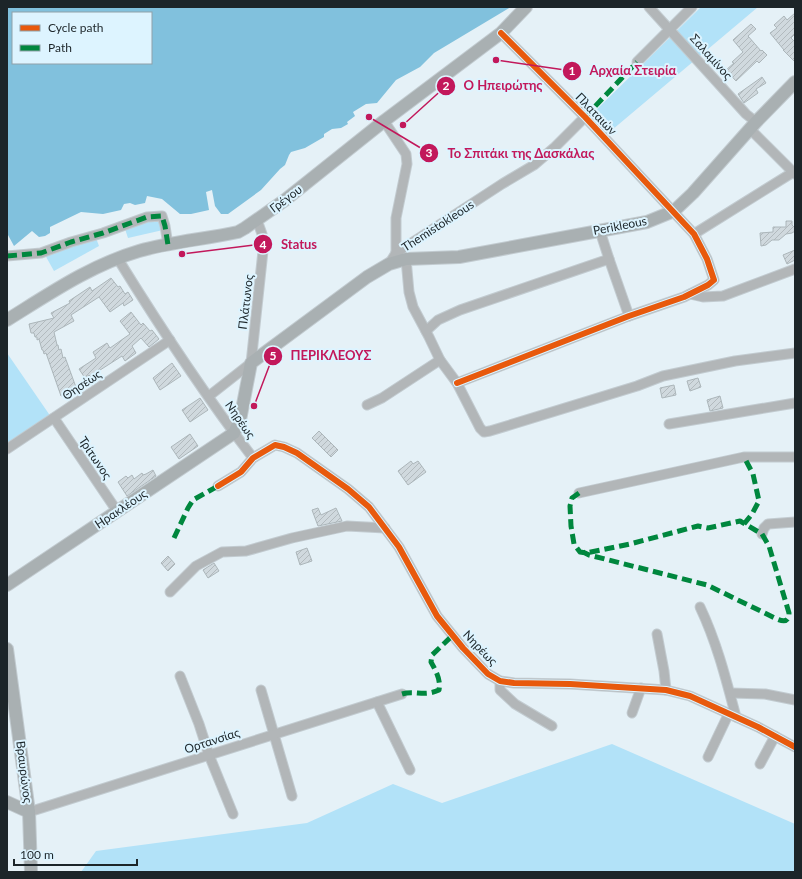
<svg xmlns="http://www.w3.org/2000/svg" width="802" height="879" viewBox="0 0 802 879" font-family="Lato,sans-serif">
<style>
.green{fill:#b2e2f8}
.water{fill:#81c1dd;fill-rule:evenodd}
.building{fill:url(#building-hatch);stroke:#acb6ba}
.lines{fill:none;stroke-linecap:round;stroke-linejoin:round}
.minor-casing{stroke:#c2cbd0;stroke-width:11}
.major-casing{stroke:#c2cbd0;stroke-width:14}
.minor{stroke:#b2b6b8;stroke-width:9}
.major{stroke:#a9b0b2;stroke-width:12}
.quiet{stroke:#00873e;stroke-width:5;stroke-dasharray:10 5;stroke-linecap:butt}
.cycleway-casing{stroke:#ddf4ff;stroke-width:8}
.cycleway{stroke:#e8590c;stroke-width:6}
.labels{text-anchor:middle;stroke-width:4;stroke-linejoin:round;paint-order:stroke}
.street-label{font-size:12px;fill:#1c2529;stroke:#ddf4ff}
.leader{fill:none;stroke:#c2185b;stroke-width:1.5}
.callout-dot{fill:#c2185b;stroke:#ddf4ff;stroke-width:1.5}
.mark-label{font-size:12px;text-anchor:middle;font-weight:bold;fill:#fff}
.callout-label{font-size:13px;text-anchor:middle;font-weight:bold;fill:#c2185b;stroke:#ddf4ff;stroke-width:4;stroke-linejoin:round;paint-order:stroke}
</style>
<defs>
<pattern id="building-hatch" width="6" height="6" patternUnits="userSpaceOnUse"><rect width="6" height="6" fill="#d0d9de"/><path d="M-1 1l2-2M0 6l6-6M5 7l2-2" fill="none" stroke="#b2babe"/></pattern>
</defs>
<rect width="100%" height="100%" fill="#e5f1f7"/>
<g class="green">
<path d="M701,7H758L606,135L588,118Z"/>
<path d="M162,220L163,230L128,238L125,229L145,222Z"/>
<path d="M96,238L99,246L54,271L45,255Z"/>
<path d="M7,353L51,417L7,447Z"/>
<path d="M612,744L795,824V872H81L96,851L307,823L393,784L442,803Z"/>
</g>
<path class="water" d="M7,7H511L434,53L420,67L396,80L377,103L366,104L353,112L355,116L347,122L348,124L341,128L332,129L324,134V137L305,148L291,152L289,155L285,165L280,169L261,190L228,214H221L215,206L212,190L206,192L209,210L191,214H180L162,199L147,196L145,203L135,205L130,203L124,204L121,210L103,214L81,212L50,227V233L45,236L39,237L32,231L14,246L8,235L7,236ZM13,13H151V63H13Z"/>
<g class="building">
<path d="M795,13V34L791,38L795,42V62L783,50H784L770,33L777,28L774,25L784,16L787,20Z"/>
<path d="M751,24L756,29L748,36L761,51L762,50L767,55L759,63L757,61L736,81L726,70L734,63L732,62L743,52L733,40Z"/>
<path d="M762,77L766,83L756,89L758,93L744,103L738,94Z"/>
<path d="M786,221H792V225L795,228V231L792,233L786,234L779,240H772L766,245L761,246L760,233L773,232V227H786Z"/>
<path d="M795,250V260L787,264L783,255Z"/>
<path d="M111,278L118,287L120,286L125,294L128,292L133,300L124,306L123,303L110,312L99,297L71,315L74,321L54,332L57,345H58L59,350L61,349L63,358L65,357L77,390L61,396L46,353L44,354L43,350H42L39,339L37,340V337H35L34,333H31L29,324L54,318L51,313L70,303L69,301L90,287L92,291Z"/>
<path d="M131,312L141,325L143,323L150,331L152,330L159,339L149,347L141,338L132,346L136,353L125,361L122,356L97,372L98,373L91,377L89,375L85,378L79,369L96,358L93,352L107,343L110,348L130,334L120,321Z"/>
<path d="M172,363L181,376L160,390L153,378Z"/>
<path d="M698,378L701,387L690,391L687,381Z"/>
<path d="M674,385L676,395L662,398L660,388Z"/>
<path d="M720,396L723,408L710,411L707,400Z"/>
<path d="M200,398L208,410L190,422L182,410Z"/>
<path d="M319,431L338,450L331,457L312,438Z"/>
<path d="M190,434L198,446L179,459L171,447Z"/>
<path d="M411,461L413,464L418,461L426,472L408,485L398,471Z"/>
<path d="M153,470L156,476L127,496L118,482L126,476L128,478L132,475L134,479L142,473L143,475L146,474Z"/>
<path d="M318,508L321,515L336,508L342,521L318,526L312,510Z"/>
<path d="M307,548L312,561L300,565L296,552Z"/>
<path d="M168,556L175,564L168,571L161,563Z"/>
<path d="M214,563L219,571L208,578L203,570Z"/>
</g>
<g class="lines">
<defs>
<g id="minor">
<path d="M649,7L746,114L756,122"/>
<path d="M637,62L692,7"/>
<path d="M384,121L406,154L407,164L396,218V253"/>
<path d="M750,129L795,174"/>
<path d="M694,234L795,171"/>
<path d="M7,256L41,253L71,242L103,233L147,217L162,216L165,226L168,245"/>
<path d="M118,259C160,327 204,394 253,458"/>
<path d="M406,259L409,292L413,307L429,337L440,360L457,383L480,428L484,432L490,431L637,386L663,376L735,361L795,353"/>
<path d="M609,259L629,316"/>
<path d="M389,264L396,253L502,184L534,165L555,147L585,117"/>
<path d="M690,294L703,297L723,296L795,269"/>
<path d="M426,331L438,320L460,310L609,259L600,231"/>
<path d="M457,383L629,316L684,297L708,285L714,280L707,259L694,234L585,117L501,33"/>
<path d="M209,396L251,363L263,251L262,234L257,220"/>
<path d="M367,405L382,398L440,360"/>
<path d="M54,418L117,511"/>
<path d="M669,424L795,403"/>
<path d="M7,449L170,340"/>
<path d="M218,486L241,472L253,458L275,445L284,447L297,453L348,489L369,507L399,547L437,616L463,648L488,674L500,681L514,683L570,684L666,690L690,696L758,727L795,747"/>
<path d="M579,493L744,457H795"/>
<path d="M762,534L764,528L768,524L795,522"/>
<path d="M170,592L196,566L222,552L246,551L292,538L347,526L385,528"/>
<path d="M700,607C717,643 726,679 736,717"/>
<path d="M657,634L664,671L666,690"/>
<path d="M180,676L199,724L209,755L233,814"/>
<path d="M500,681V690L515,704L552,726"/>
<path d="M261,690L292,796"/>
<path d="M731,693L765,694L795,700"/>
<path d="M377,702L410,770"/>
<path d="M632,713L641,688"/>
<path d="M708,757L729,713"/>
<path d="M760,764L775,736"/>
<path d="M29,812L402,694"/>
</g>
<g id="major">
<path d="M7,320C49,294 91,265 139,251C170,242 206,239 238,232L245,228L285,200L384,121L501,33L526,7"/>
<path d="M7,585L234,433L240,420L251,363L367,277L389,264L406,259L459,257L647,222L674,211L693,193L756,122L795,82"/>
<path d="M7,649L29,812L31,872"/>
<path d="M7,802L29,812"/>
</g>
</defs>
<use href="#minor" class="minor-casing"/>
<use href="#major" class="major-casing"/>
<use href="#minor" class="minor"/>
<use href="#major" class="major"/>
<g class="quiet">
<path d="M585,117L637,62"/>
<path d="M7,256L41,253L71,242L103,233L147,217L162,216L165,226L168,245"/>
<path d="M579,493L572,498L570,506L571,526L574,544L580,552L586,553L630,544L698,526L708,528L740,521L762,534L769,546L789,613C789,622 784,622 777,619L707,585L589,555L583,552"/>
<path d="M744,524L752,514L759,501L753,474L744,457"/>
<path d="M174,538L188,508L193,500L218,486"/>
<path d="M402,694C415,690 424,697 439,690C441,680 436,671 431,662L432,655L453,635"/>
</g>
<defs>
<g id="cycleway">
<path d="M457,383L629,316L684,297L708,285L714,280L707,259L694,234L585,117L501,33"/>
<path d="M218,486L241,472L253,458L275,445L284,447L297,453L348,489L369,507L399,547L437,616L463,648L488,674L500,681L514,683L570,684L666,690L690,696L758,727L795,747"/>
</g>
</defs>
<use href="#cycleway" class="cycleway-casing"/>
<use href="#cycleway" class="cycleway"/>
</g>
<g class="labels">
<g class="street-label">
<text transform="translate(711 57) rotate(48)" y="4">Σαλαμίνος</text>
<text transform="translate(596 114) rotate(46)" y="4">Πλαταιών</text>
<text transform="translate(286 199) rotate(-37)" y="4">Γρέγου</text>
<text transform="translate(438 226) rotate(-33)" y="4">Themistokleous</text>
<text transform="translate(620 226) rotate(-11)" y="4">Perikleous</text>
<text transform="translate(246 302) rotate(-83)" y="4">Πλάτωνος</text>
<text transform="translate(82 385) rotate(-34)" y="4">Θησέως</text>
<text transform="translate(240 420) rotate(55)" y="4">Νηρέως</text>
<text transform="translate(95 458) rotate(56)" y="4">Τρίτωνος</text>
<text transform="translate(121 509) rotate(-34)" y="4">Ηρακλέους</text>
<text transform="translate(480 648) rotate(46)" y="4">Νηρέως</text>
<text transform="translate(212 741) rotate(-18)" y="4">Ορτανσίας</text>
<text transform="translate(24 772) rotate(83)" y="4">Βραυρώνος</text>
</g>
</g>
<path class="leader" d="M496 60L572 71M403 125L446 86M369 117L429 153M182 254L263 244M254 406L273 356"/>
<g class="callout-dot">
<circle cx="496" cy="60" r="4"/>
<circle cx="403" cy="125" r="4"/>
<circle cx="369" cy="117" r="4"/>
<circle cx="182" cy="254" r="4"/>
<circle cx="254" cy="406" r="4"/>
<circle cx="572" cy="71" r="10"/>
<circle cx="446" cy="86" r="10"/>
<circle cx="429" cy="153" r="10"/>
<circle cx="263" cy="244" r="10"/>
<circle cx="273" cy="356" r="10"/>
</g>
<g class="mark-label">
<text x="572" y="75">1</text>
<text x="446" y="90">2</text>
<text x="429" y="157">3</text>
<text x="263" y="249">4</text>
<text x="273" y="360">5</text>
</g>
<g class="callout-label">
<text x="633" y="75">Αρχαία Στειρία</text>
<text x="503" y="90">Ο Ηπειρώτης</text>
<text x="521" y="158">Το Σπιτάκι της Δασκάλας</text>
<text x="299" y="249">Status</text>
<text x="331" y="360">ΠΕΡΙΚΛΕΟΥΣ</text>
</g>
<rect width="802" height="879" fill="none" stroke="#1c2529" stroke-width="16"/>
<rect x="12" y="12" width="140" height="52" fill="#ddf4ff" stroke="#90a1a9"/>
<rect x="20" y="25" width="20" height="6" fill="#e8590c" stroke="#90a1a9"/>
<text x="48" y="32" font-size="12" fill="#1c2529">Cycle path</text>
<rect x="20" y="45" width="20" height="6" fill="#00873e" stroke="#90a1a9"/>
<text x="48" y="52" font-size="12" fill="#1c2529">Path</text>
<path d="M14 859v6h123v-6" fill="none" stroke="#1c2529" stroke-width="2"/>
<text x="20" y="859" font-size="12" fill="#1c2529" stroke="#ddf4ff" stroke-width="3" paint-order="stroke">100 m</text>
</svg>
